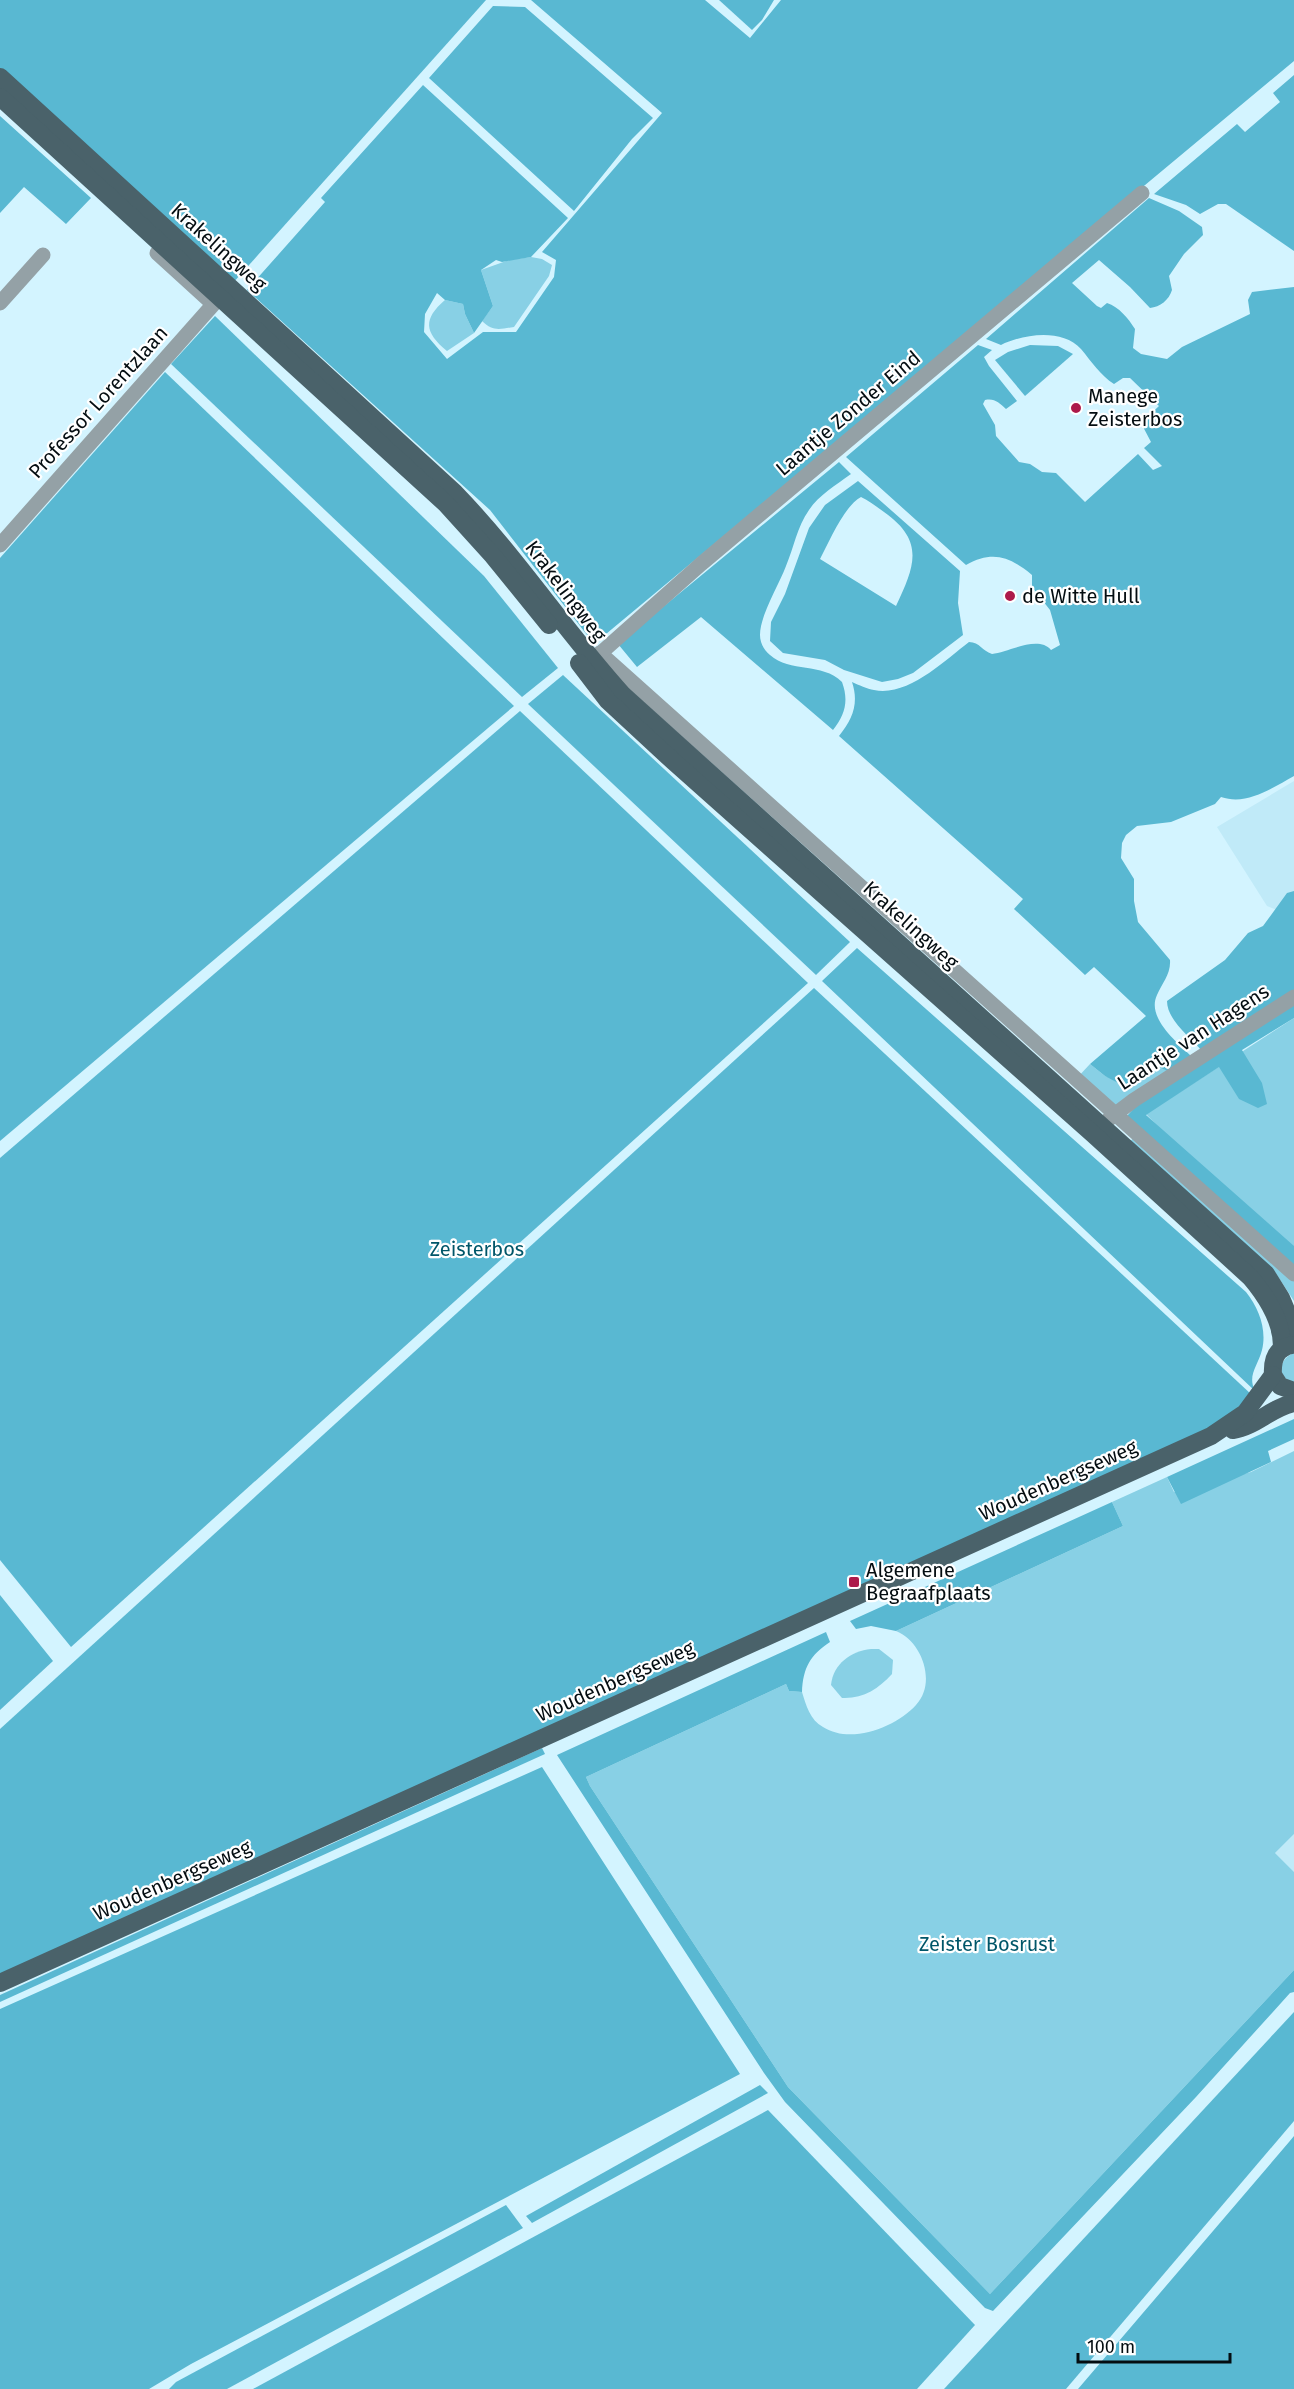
<svg xmlns="http://www.w3.org/2000/svg" width="1294" height="2389" viewBox="0 0 1294 2389" font-family="'Fira Sans',sans-serif">
<style>
.built{fill:#c0eaf8}
.green{fill:#88d0e5}
.forest{fill:#59b8d2;fill-rule:evenodd}
.lines{fill:none;stroke-linecap:round;stroke-linejoin:round}
.minor{stroke:#94a1a6;stroke-width:15}
.major{stroke:#4a626a;stroke-width:18}
.poi-dot{fill:#ad1a4b;stroke:#fff;stroke-width:2}
.labels{text-anchor:middle;stroke-width:4.5;stroke-linejoin:round;paint-order:stroke}
.street-label{font-size:20px;fill:#040d11;stroke:#fff}
.poi-label{font-size:20px;fill:#040d11;stroke:#fff;text-anchor:start}
.park-label{font-size:20px;fill:#005669;stroke:#fff}
</style>
<rect width="100%" height="100%" fill="#d3f4ff"/>
<g class="built">
<path d="M1294,781V917L1267,906L1217,827Z"/>
<path d="M1294,1834V1872L1275,1853Z"/>
</g>
<g class="green">
<path d="M531,257L542,259L552,265L549,276L514,327C500,329 493,332 482,321L493,306L481,270L509,260Z"/>
<path d="M445,300L463,304L465,314L474,333L447,351C424,332 423,319 445,300Z"/>
<path d="M1294,1018V1267L1146,1114Z"/>
<path d="M1090,1064L1105,1076L1132,1084L1148,1073L1162,1068L1170,1072L1113,1108L1077,1078Z"/>
<path d="M1135,1136L1294,1279V1301L1275,1272L1127,1145Z"/>
<path d="M1294,1353V1383C1276,1378 1278,1359 1294,1353Z"/>
<path d="M1294,1451V1834L1275,1853L1294,1872V1970L990,2294L788,2087L590,1786L586,1777L786,1684L789,1691L802,1692C806,1705 810,1720 823,1727C851,1745 896,1727 916,1705C937,1683 922,1641 896,1631L1123,1526L1112,1502L1167,1477L1174,1492L1251,1472Z"/>
<path d="M871,1649H879L893,1660L892,1674C878,1689 863,1699 842,1698L831,1685C833,1664 851,1651 871,1649Z"/>
</g>
<g class="forest">
<path d="M0,0H486L232,284L0,72Z"/>
<path d="M531,0H705L750,38L781,0H1294V61L594,644L490,510L247,290L325,202L321,198L423,85L568,218L531,257L502,262L496,260L481,270L493,306L474,333L465,314L463,304L445,300L437,293L425,314L424,332L447,359L483,332H516L554,277L556,260L542,252L662,113Z"/>
<path d="M719,0H774L762,20L752,30Z"/>
<path d="M493,6L525,7L653,118L632,139L574,211L429,78Z"/>
<path d="M1294,75V251L1226,204H1218L1200,214L1186,205L1154,194L1237,124L1245,132L1280,102L1273,93Z"/>
<path d="M0,116L91,198L66,224L24,187L0,213Z"/>
<path d="M1149,198L1179,211L1202,227L1203,235L1184,254L1169,276L1172,290C1169,300 1160,307 1150,308L1130,287L1099,260L1072,283L1097,306L1101,308L1107,303C1119,307 1128,318 1135,329L1133,348L1141,354L1167,359L1182,347L1250,314L1248,300L1252,292L1294,287V776C1272,788 1247,806 1221,797L1215,804L1171,822L1137,826L1126,835L1122,843L1121,858L1134,879V901L1138,922L1170,960C1171,974 1162,983 1157,995C1146,1018 1178,1043 1192,1057L1170,1072L1161,1068L1148,1073L1132,1084H1120L1105,1076L1090,1064L1146,1016L1094,967L1085,975L1014,909L1023,899L839,736C853,719 859,703 852,682C859,685 867,689 874,690C908,697 944,661 969,642C980,642 982,651 992,654C1009,652 1038,635 1051,650L1060,645L1050,610L1032,587V575C1010,557 993,550 966,565L846,457L978,345L992,350L984,357L989,366L1017,401L1006,409C999,403 995,398 985,400L983,404L995,425L996,436L1019,462L1030,464L1042,472L1056,473L1085,502L1138,454L1153,470L1162,466L1144,448L1151,442L1141,423L1159,406L1130,378H1123L1114,384C1101,376 1091,361 1081,349C1062,328 1023,334 1001,345L986,339Z"/>
<path d="M215,316L484,576L558,668L522,697L171,364Z"/>
<path d="M1030,345L1058,346L1073,354L1025,396L995,360L1008,352Z"/>
<path d="M165,372L514,706L0,1141V558Z"/>
<path d="M839,462L851,474C836,485 819,495 809,510C797,527 794,547 786,566C779,585 760,615 760,635C760,643 764,650 770,655C790,673 822,662 842,682C849,701 845,715 833,730L701,617L637,667L618,644Z"/>
<path d="M858,481L960,571L958,603L963,635L913,673L898,679L882,682L844,670L825,660L783,653L770,641L771,622L785,594L809,528L825,505ZM861,497C869,501 877,507 884,512C925,541 915,566 896,606L820,559C829,542 844,506 861,497Z"/>
<path d="M563,675L850,942L816,975L528,704Z"/>
<path d="M520,711L808,983L71,1647L0,1560V1158Z"/>
<path d="M1294,891V991L1202,1051C1190,1037 1167,1020 1167,1001L1225,960L1248,933L1263,926L1287,893Z"/>
<path d="M857,948L1246,1292C1259,1308 1267,1330 1262,1350C1258,1366 1247,1375 1255,1391L822,981Z"/>
<path d="M814,988L1252,1395L1214,1429L0,1975V1729Z"/>
<path d="M1294,1005V1018L1242,1050L1262,1083L1267,1104L1258,1108L1239,1099L1219,1067L1146,1115L1294,1246V1267L1127,1116L1136,1106Z"/>
<path d="M1294,1419V1439L1268,1451L1271,1462L1181,1504L1167,1477Z"/>
<path d="M1112,1502L1123,1526L896,1631L871,1626L856,1629L850,1621Z"/>
<path d="M0,1595L53,1661L0,1710Z"/>
<path d="M826,1632L830,1642C810,1655 803,1668 802,1692L789,1691L786,1684L586,1777L590,1786L788,2087L990,2294L1294,1970V1992L1290,1993L1196,2097L993,2311L985,2308L785,2102L764,2073L557,1755Z"/>
<path d="M542,1748L545,1754L0,2002V1995Z"/>
<path d="M542,1767L740,2074L191,2364L149,2389H0V2009Z"/>
<path d="M1294,2012V2121L1066,2389H944Z"/>
<path d="M760,2085L768,2093L532,2223L526,2216Z"/>
<path d="M768,2110L975,2325L917,2389H253Z"/>
<path d="M1294,2136V2389H1078L1289,2142Z"/>
<path d="M506,2205L523,2228L227,2389H169L176,2382Z"/>
</g>
<g class="lines">
<g class="minor">
<path d="M157,253L213,304"/>
<path d="M0,303L43,255"/>
<path d="M0,545L227,289"/>
<path d="M600,653L1294,1274"/>
<path d="M594,659L701,564L1142,193"/>
<path d="M1109,1119L1134,1100L1294,997"/>
</g>
<g class="major">
<path d="M0,77L455,493C516,556 564,630 623,695L1266,1274L1281,1298L1294,1329"/>
<path d="M0,97L445,503L493,556L549,625"/>
<path d="M579,663L608,701L674,762L1093,1134L1250,1277C1267,1297 1283,1322 1282,1349"/>
<path d="M1292,1345C1276,1348 1272,1360 1273,1375L1280,1386L1294,1391"/>
<path d="M1233,1430C1255,1427 1272,1407 1294,1403"/>
<path d="M0,1983L1211,1436L1245,1413L1273,1375"/>
</g>
</g>
<g class="poi-dot">
<circle cx="1076" cy="408" r="6"/>
<circle cx="1010" cy="596" r="6"/>
<rect x="848" y="1576" width="12" height="12" rx="3"/>
</g>
<g class="labels">
<g class="street-label">
<text transform="translate(219 247) rotate(42)" y="7">Krakelingweg</text>
<text transform="translate(98 402) rotate(-48)" y="7">Professor Lorentzlaan</text>
<text transform="translate(848 413) rotate(-40)" y="7">Laantje Zonder Eind</text>
<text transform="translate(566 591) rotate(53)" y="7">Krakelingweg</text>
<text transform="translate(911 925) rotate(42)" y="7">Krakelingweg</text>
<text transform="translate(1193 1037) rotate(-33)" y="7">Laantje van Hagens</text>
<text transform="translate(1058 1480) rotate(-24)" y="7">Woudenbergseweg</text>
<text transform="translate(615 1681) rotate(-24)" y="7">Woudenbergseweg</text>
<text transform="translate(172 1880) rotate(-24)" y="7">Woudenbergseweg</text>
</g>
<g class="poi-label">
<text x="1088" y="403">Manege<tspan x="1088" dy="23">Zeisterbos</tspan></text>
<text x="1022" y="603">de Witte Hull</text>
<text x="866" y="1577">Algemene<tspan x="866" dy="23">Begraafplaats</tspan></text>
</g>
<g class="park-label">
<text x="477" y="1256">Zeisterbos</text>
<text x="987" y="1951">Zeister Bosrust</text>
</g>
</g>
<path d="M1078 2353v9h152v-9" fill="none" stroke="#040d11" stroke-width="3"/>
<text x="1087" y="2353" font-size="18" fill="#040d11" stroke="#ffffff" stroke-width="4.5" paint-order="stroke">100 m</text>
</svg>
